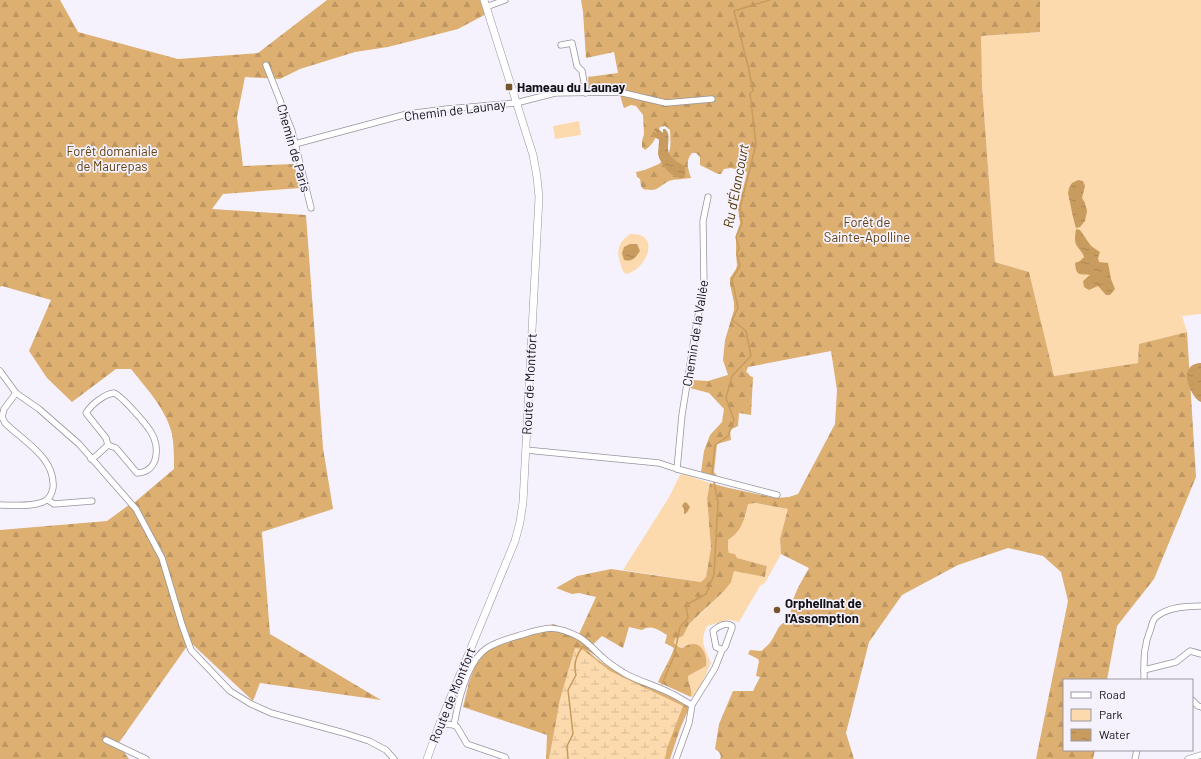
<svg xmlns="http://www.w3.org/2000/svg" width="1201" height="759" viewBox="0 0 1201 759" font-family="Barlow,sans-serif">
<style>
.green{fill:#fddaad}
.forest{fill:url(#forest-firs)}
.wetland{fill:url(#wetland-marsh)}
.water{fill:url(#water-ripples)}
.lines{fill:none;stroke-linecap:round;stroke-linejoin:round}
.stream{stroke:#c89b5e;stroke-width:1.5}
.minor-casing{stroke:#96949d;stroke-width:7}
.tertiary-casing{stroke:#96949d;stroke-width:8}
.minor{stroke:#fff;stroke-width:5.5}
.tertiary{stroke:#fff;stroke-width:7}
.poi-dot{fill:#75562b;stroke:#f5f2fd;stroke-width:1.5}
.labels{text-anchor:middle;stroke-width:3.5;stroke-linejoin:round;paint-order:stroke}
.poi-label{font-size:13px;font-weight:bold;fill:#131215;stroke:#f5f2fd;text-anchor:start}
.street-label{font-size:13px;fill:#131215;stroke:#f5f2fd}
.park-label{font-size:13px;fill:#624213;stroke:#f5f2fd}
.water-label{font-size:14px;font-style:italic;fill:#503200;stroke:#f5f2fd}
</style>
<defs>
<pattern id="forest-firs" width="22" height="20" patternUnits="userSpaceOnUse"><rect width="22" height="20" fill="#ddaf71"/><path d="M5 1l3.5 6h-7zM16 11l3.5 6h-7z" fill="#bd9661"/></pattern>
<pattern id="wetland-marsh" width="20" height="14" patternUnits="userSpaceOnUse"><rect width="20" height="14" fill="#fddaad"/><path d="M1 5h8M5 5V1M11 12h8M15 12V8" fill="none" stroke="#d8ba94"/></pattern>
<pattern id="water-ripples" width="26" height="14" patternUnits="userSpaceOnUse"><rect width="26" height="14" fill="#c89b5e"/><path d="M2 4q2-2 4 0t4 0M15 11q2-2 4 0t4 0" fill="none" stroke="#ab8451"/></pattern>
</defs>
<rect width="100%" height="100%" fill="#f5f2fd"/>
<g class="green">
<path d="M1040,0H1201V314L1182,316L1187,332L1140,344L1138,363L1054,376L1029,272L995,262L982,86L980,36L1040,32Z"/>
<path d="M579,121L581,135L555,139L553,126Z"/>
<path d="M630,234C662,232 647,270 626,274C621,270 622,267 620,262C616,249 619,242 630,234Z"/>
<path d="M683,474L710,483L707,498L711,548L706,577L701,582L623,570L668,499L680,475Z"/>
<path d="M756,503L789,509L780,539L781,554L765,583L760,586L739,622L729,620L707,626C699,642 705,648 711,663L697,695L691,697C693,690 688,684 688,676L706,666C709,655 701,649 693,644C684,647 682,650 674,643L675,639L683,636L689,624L704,611L731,582L734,570L765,577L767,566L736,558L729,553L728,549V540L732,537L746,516L748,504Z"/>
</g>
<g class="forest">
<path d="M0,0H60L78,32L178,59L258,53L327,0H483L488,13L458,29L388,47L355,52L300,69L280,79L245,77L237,117L243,166L294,164L300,188L223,194L212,209L306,215L323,448L333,509L262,532L270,634L381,700L260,683L253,701L190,642L118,744L129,759H0V530L107,521L133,502H135L174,469C174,458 174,445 172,434C166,409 146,388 131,369H116L72,402L47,378L29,351L51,300L2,286L0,287Z"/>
<path d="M581,0H1040V32L981,36L982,86L995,262L1029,272L1054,376L1138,363L1139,344L1187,332L1196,477L1154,579L1117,626L1107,680H1064V750H1095L1093,759H1036L1068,601L1061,572L1043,556L1008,548L958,565L902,595L869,642L846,733L854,759H720L721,756L719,752L715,749L719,724L733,691H753L760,677L756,676L759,661L758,659L748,654L750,650L761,651C773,642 772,639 779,627C782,623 786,622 788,619C791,615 791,608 792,604C795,591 803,579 809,568L781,554L780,539L788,509L756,503L748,504C745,519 741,532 728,540V549L729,553L735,554L737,558L767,566L765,577L734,571L731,582L724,591L689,624L683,636L675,639L674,643C685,653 683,644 693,644C703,643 708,658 706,666L688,676C688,684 693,690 691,697L658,682C663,670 670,661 674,648L665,643L667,635C658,630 652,624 642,630L629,627L623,648L602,636L587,650L597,659L613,670L690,706L680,729L670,759H546L547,735L463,707L469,682L480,653L553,624L579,634L596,597L579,593L572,594L556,588L577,576L611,569L701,582L706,577L711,548L707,498L710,483L729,488L776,498L789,497L798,494L835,424L837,390L831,351L748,367L746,372L748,373L750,376L753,377L751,415L739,413L738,426L730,430L731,440L717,444L714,472L718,477L701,472L704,451L710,435L722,422L724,409L709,393L690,388L692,380L708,381L728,375L723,360L725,340L734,310V303L730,284V278L736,269L737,265L736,255V235L740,223L738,209L747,172L731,168L724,169L721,174H718L700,165V157L696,153H692C685,161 688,169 691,178C685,179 675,179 669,181C657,187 659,192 643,189L641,186L640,179L637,177L636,172C642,171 647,169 652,167C672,160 671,149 670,130L665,126L660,127C656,137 654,144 645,150L642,147V141L644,134L643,115L636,106L631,105L624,108L617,86L589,89L588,77L618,73L614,52L586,58L583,12Z"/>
</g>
<path class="wetland" d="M575,648L582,649L610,671L683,706L667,748L665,759H549L560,699Z"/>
<g class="water">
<path d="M657,128L663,133V129H665C672,135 666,145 669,153C670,158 680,163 685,167V176L683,178C672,179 660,164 658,154C658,150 659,145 659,140L658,139L652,136V133L657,134L654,129Z"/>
<path d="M1078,180L1083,181L1085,186L1082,198L1085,203L1087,211L1085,221L1080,227L1076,228L1073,217L1068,193L1069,188L1072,183Z"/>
<path d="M1076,229L1080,230L1091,246L1100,252L1098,258L1099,262L1108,263L1111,279L1115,289L1110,295H1106L1098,286L1089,290L1084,287L1083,281L1090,275C1079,274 1076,276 1075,263L1080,261L1084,257C1083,252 1079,250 1077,246C1074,241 1075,235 1076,229Z"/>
<path d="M630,244H637L640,251C635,258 633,262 624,260L622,253L624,247Z"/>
<path d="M1201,363V402C1193,399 1184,379 1188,371C1190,365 1196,363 1201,363Z"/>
<path d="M685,502L687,503L690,507L688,511L685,514H684V509L682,506L683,504Z"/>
</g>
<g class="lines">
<g class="stream">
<path d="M712,474L715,445L728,436L734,420L726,398L732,376L751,356L746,331L732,320L738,308L732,279L740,266L737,254L739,248L736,237L742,224L740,208L756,144L750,93L753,91L748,66L734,11L770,0"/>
<path d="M662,684L674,656L680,627L688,618L686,605L706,594L714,575L718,502L714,482"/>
<path d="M568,759L567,746L573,734L568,690L576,675C573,664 576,655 583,646L597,656"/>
</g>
<defs>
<g id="minor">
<path d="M486,7L505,0"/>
<path d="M561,45L572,43L577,66L582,71L586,93"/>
<path d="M266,65L292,131L311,208"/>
<path d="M295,144L407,114L447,109L516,103L555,93L619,92L666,103L712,99"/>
<path d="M0,371L16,393L39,409L79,444L136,509L162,558L182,625L191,650L230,691L251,704L271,713L344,733L369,741L386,750L394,759"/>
<path d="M114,393C122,396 146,424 151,432C160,447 159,472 137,473L116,448L108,445L106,438L86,413C91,405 104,394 114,393Z"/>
<path d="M526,450L659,463L677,469L777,495"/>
<path d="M91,459L96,456L108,445"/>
<path d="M677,469L682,415L696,327L704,285L703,221L708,197"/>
<path d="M48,500L54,504L92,501"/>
<path d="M0,505C14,505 31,507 43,502C50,499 52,494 53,488C56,458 23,441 5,423L2,417L4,409L16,393"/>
<path d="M1144,670L1176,662L1190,651L1201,654"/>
<path d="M1144,680C1144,660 1143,647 1151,628C1152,624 1153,619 1156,617C1168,607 1186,606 1201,606"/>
<path d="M1192,700L1198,706L1201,707"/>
<path d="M440,723L444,724L454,725L457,727L467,744L505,757L506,759"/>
<path d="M454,725C458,702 467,661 487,648C498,641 511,638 524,634C548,627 556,625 579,637C589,643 594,650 602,657C608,663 616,668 624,673C638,681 654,685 668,692C677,696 684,701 692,705"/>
<path d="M106,740L146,759"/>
<path d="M676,759L689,723L692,705L715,668L722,650L725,647L732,628V626C726,622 718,626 713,631L716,647L722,650"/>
<path d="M1135,759L1137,750"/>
<path d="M1188,759L1201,755"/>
</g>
<path id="tertiary" d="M427,759L440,723L515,541L520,522L523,502L539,197L537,177L533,155L484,0"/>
</defs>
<use href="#minor" class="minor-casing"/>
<use href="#tertiary" class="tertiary-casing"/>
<use href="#minor" class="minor"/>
<use href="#tertiary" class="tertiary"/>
</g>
<g class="poi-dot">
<rect x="505" y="83" width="8" height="8" rx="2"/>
<circle cx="777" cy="610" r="4"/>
</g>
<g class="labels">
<g class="poi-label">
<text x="517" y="92">Hameau du Launay</text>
<text x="785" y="608">Orphelinat de<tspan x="785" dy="15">l'Assomption</tspan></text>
</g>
<g class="street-label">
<text transform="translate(455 110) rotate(-7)" y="5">Chemin de Launay</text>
<text transform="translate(294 148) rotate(74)" y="5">Chemin de Paris</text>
<text transform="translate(695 333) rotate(-81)" y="5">Chemin de la Vallée</text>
<text transform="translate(529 384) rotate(-87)" y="5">Route de Montfort</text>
<text transform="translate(452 695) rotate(-68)" y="5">Route de Montfort</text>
</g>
<g class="park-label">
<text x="112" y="156">Forêt domaniale<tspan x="112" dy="15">de Maurepas</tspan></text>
<text x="867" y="227">Forêt de<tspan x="867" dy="15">Sainte-Apolline</tspan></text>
</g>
<g class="water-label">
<text transform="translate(736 186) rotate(-79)" y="5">Ru d'Élancourt</text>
</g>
</g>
<rect x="1063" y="679" width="130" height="72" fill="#f5f2fd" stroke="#9b98a0"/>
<rect x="1071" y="692" width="20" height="6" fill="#ffffff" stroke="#9b98a0"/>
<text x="1099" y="699" font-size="12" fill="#131215">Road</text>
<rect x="1071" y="709" width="20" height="12" fill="#fddaad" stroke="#9b98a0"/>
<text x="1099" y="719" font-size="12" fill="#131215">Park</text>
<rect x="1071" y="729" width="20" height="12" fill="url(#water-ripples)" stroke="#9b98a0"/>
<text x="1099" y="739" font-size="12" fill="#131215">Water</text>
</svg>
